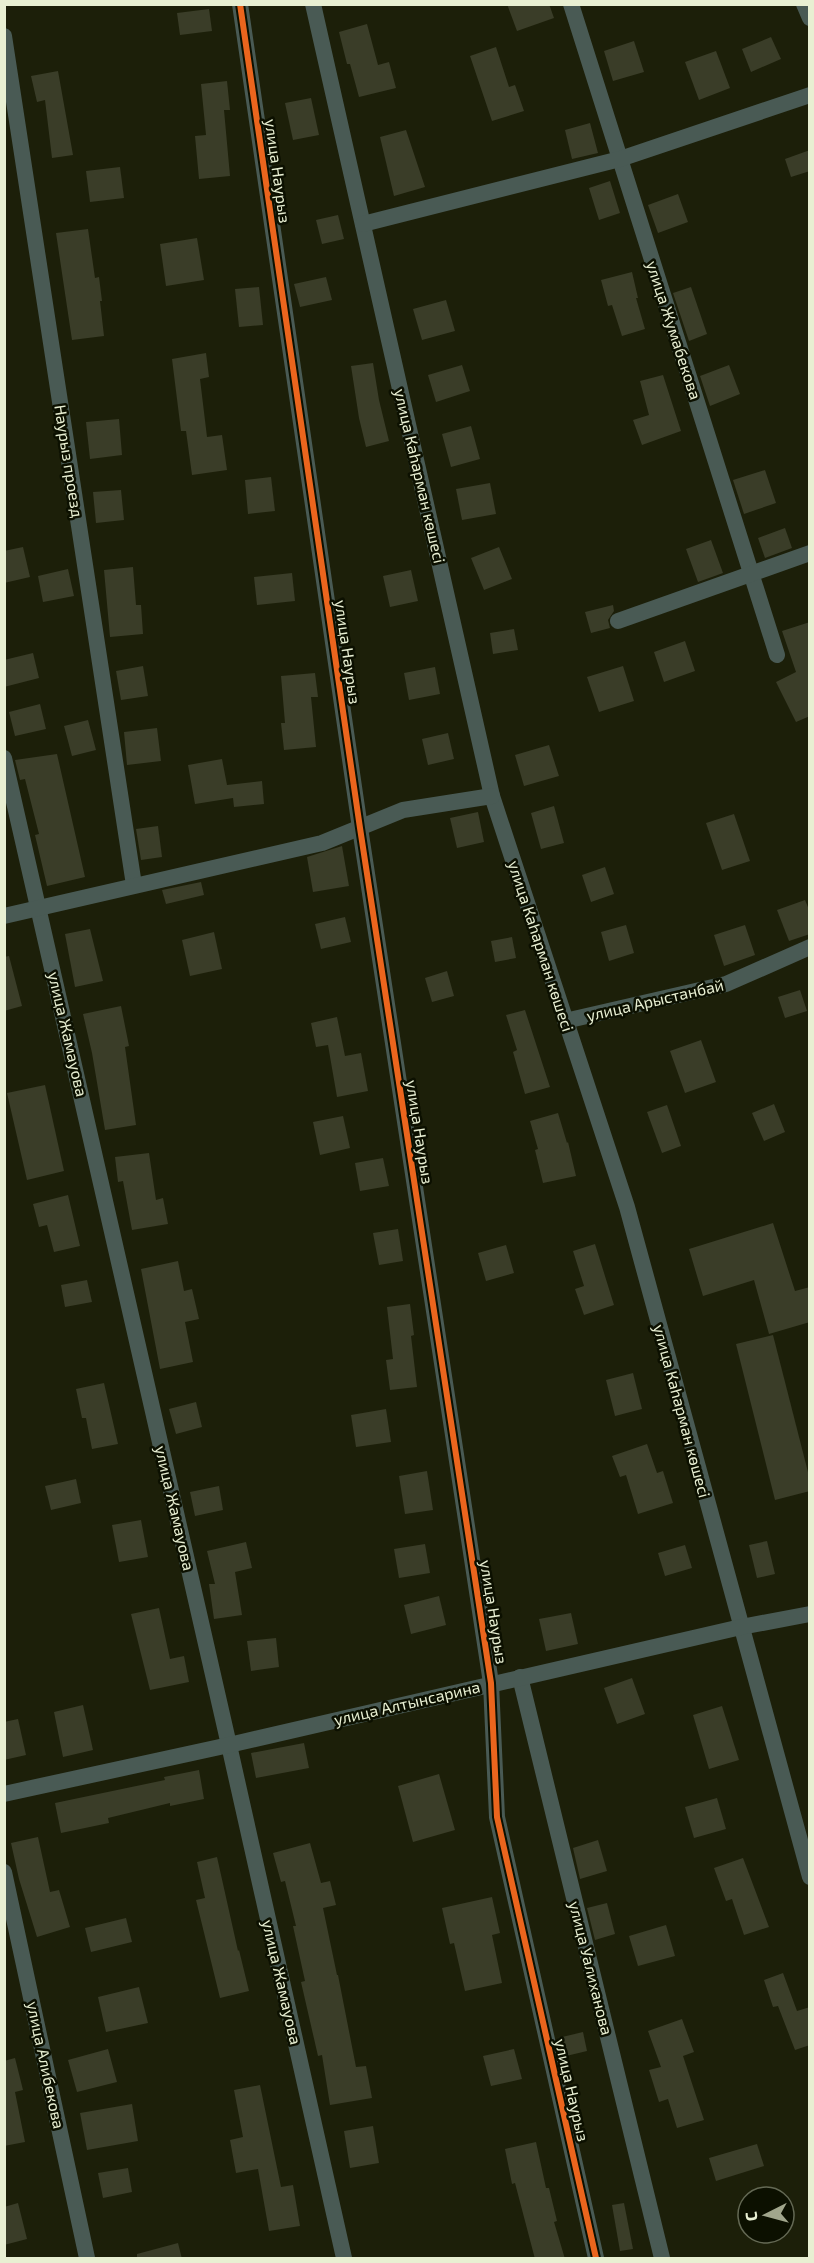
<svg xmlns="http://www.w3.org/2000/svg" width="814" height="2263" viewBox="0 0 814 2263" font-family="'Exo 2',sans-serif">
<style>
.building{fill:#3a3d28}
.lines{fill:none;stroke-linecap:round;stroke-linejoin:round}
.minor{stroke:#495a54;stroke-width:16}
.cycleway-casing{stroke:#0c1000;stroke-width:10}
.cycleway{stroke:#eb651d;stroke-width:6}
.labels{text-anchor:middle;stroke-width:5;stroke-linejoin:round;paint-order:stroke}
.street-label{font-size:16px;fill:#e8efd2;stroke:#0c1000}
</style>
<rect width="100%" height="100%" fill="#1c1f09"/>
<g class="building">
<path d="M507,4H549L554,18L517,31Z"/>
<path d="M209,9L212,31L180,35L177,13Z"/>
<path d="M367,24L378,65L389,62L396,88L359,97L350,64H347L339,32Z"/>
<path d="M771,37L781,59L751,72L742,49Z"/>
<path d="M634,41L644,72L613,81L604,51Z"/>
<path d="M496,47L509,87L515,85L524,111L492,121L470,56Z"/>
<path d="M716,51L730,88L699,100L685,62Z"/>
<path d="M58,71L73,155L52,158L45,100L37,102L31,76Z"/>
<path d="M227,81L230,110H224L230,176L199,179L195,136L206,135L201,84Z"/>
<path d="M311,98L319,135L293,140L285,103Z"/>
<path d="M590,123L598,153L572,159L565,130Z"/>
<path d="M406,130L425,187L394,196L380,137Z"/>
<path d="M810,150V171L791,177L785,159Z"/>
<path d="M120,167L124,198L90,202L86,171Z"/>
<path d="M610,181L620,213L599,220L589,188Z"/>
<path d="M678,194L688,222L658,233L648,205Z"/>
<path d="M338,215L344,239L322,244L316,220Z"/>
<path d="M88,229L95,278L99,277L102,301H100L104,336L72,340L56,233Z"/>
<path d="M197,238L204,280L166,286L160,244Z"/>
<path d="M632,272L638,298H636L645,329L622,336L612,305L608,306L601,280Z"/>
<path d="M326,277L332,300L300,307L294,284Z"/>
<path d="M259,287L263,325L239,327L235,289Z"/>
<path d="M691,287L707,334L689,341L673,293Z"/>
<path d="M446,300L455,331L422,340L413,309Z"/>
<path d="M206,353L209,377L200,379L207,437L222,435L227,470L192,475L186,431H181L172,359Z"/>
<path d="M373,363L379,400L389,441L366,447L359,418L351,366Z"/>
<path d="M462,365L470,391L436,402L428,375Z"/>
<path d="M729,365L740,394L710,406L700,376Z"/>
<path d="M663,375L681,431L642,445L633,420L649,415L640,381Z"/>
<path d="M119,419L122,455L90,459L86,422Z"/>
<path d="M471,426L480,459L451,467L442,434Z"/>
<path d="M765,470L776,503L744,514L733,480Z"/>
<path d="M271,477L275,511L248,514L245,480Z"/>
<path d="M490,483L496,514L462,520L456,489Z"/>
<path d="M121,490L124,520L96,523L93,492Z"/>
<path d="M785,528L792,548L765,558L758,538Z"/>
<path d="M711,540L723,573L698,582L686,549Z"/>
<path d="M23,547L30,577L4,583V551Z"/>
<path d="M499,547L512,579L484,590L471,558Z"/>
<path d="M133,567L136,605H141L143,634L110,637L104,570Z"/>
<path d="M68,569L74,596L43,602L38,576Z"/>
<path d="M411,570L418,601L390,607L383,576Z"/>
<path d="M292,573L295,601L257,605L254,577Z"/>
<path d="M613,605L614,611L608,620L610,628L591,633L585,612Z"/>
<path d="M810,622V716L796,722L776,682L796,672L782,631Z"/>
<path d="M514,629L518,650L493,654L490,633Z"/>
<path d="M685,641L695,671L664,682L654,652Z"/>
<path d="M33,653L39,678L4,687V660Z"/>
<path d="M143,666L148,696L121,700L116,671Z"/>
<path d="M623,666L634,701L599,712L587,677Z"/>
<path d="M435,667L440,694L409,700L404,673Z"/>
<path d="M315,673L318,697H311L316,747L284,750L281,723H285L281,676Z"/>
<path d="M40,704L46,729L15,736L9,712Z"/>
<path d="M88,720L96,750L72,756L64,726Z"/>
<path d="M157,728L161,761L127,765L124,732Z"/>
<path d="M448,733L454,759L428,765L422,739Z"/>
<path d="M549,745L559,776L524,786L515,755Z"/>
<path d="M57,754L85,877L47,886L35,835L39,834L25,779L20,780L15,760Z"/>
<path d="M222,759L227,785L262,781L264,804L234,807L233,798L195,804L188,765Z"/>
<path d="M554,806L564,843L541,849L531,813Z"/>
<path d="M478,812L484,842L457,848L450,818Z"/>
<path d="M734,814L750,861L722,870L706,823Z"/>
<path d="M158,826L162,857L141,860L136,829Z"/>
<path d="M342,846L349,886L313,892L307,857Z"/>
<path d="M605,867L614,894L591,902L582,875Z"/>
<path d="M201,882L204,895L166,904L162,890Z"/>
<path d="M805,900L810,912V934L789,941L777,910Z"/>
<path d="M345,917L351,942L321,949L315,924Z"/>
<path d="M626,925L634,953L609,961L601,932Z"/>
<path d="M745,925L755,955L724,966L714,935Z"/>
<path d="M90,929L103,981L75,987L65,934Z"/>
<path d="M214,932L222,969L190,976L182,940Z"/>
<path d="M512,937L516,958L495,962L491,941Z"/>
<path d="M9,956L22,1006L4,1011V957Z"/>
<path d="M447,971L454,996L432,1002L425,978Z"/>
<path d="M800,990L807,1011L785,1018L778,997Z"/>
<path d="M121,1006L129,1046L125,1047L136,1125L105,1130L92,1053L83,1014Z"/>
<path d="M525,1010L550,1087L525,1094L513,1052L517,1050L506,1015Z"/>
<path d="M337,1017L345,1056L361,1053L368,1091L337,1097L328,1045L316,1047L311,1023Z"/>
<path d="M701,1040L716,1082L685,1093L670,1051Z"/>
<path d="M45,1085L64,1171L27,1180L7,1093Z"/>
<path d="M774,1104L785,1132L764,1141L752,1113Z"/>
<path d="M667,1105L681,1146L662,1153L647,1112Z"/>
<path d="M558,1113L567,1143L568,1142L576,1176L543,1183L535,1150L538,1149L530,1121Z"/>
<path d="M343,1116L350,1148L320,1155L313,1122Z"/>
<path d="M149,1153L156,1200L163,1198L168,1224L132,1230L123,1181L118,1182L115,1157Z"/>
<path d="M383,1158L389,1186L360,1191L355,1163Z"/>
<path d="M68,1195L80,1246L54,1252L47,1225L39,1227L33,1204Z"/>
<path d="M773,1223L795,1291L810,1287V1322L769,1334L754,1280L703,1296L689,1249Z"/>
<path d="M398,1229L403,1261L379,1265L373,1233Z"/>
<path d="M595,1244L614,1305L584,1315L575,1289L584,1286L573,1251Z"/>
<path d="M506,1245L514,1273L486,1281L478,1253Z"/>
<path d="M178,1261L184,1291L192,1289L199,1319L185,1322L193,1362L160,1369L141,1269Z"/>
<path d="M87,1280L92,1302L65,1307L61,1285Z"/>
<path d="M410,1304L414,1335L411,1336L417,1387L390,1390L386,1360L393,1359L387,1307Z"/>
<path d="M773,1335L810,1480V1491L775,1500L736,1344Z"/>
<path d="M633,1373L642,1409L615,1416L606,1380Z"/>
<path d="M104,1383L118,1444L92,1449L86,1418H82L76,1389Z"/>
<path d="M196,1402L202,1427L176,1434L169,1409Z"/>
<path d="M386,1409L391,1442L356,1447L351,1415Z"/>
<path d="M647,1444L657,1473L663,1471L673,1503L638,1514L626,1475L620,1477L612,1456Z"/>
<path d="M427,1471L433,1510L405,1514L399,1476Z"/>
<path d="M76,1479L81,1503L51,1510L45,1486Z"/>
<path d="M219,1486L223,1510L195,1516L190,1492Z"/>
<path d="M141,1520L148,1557L119,1562L112,1525Z"/>
<path d="M767,1541L775,1574L757,1578L749,1545Z"/>
<path d="M246,1542L252,1568L235,1572L242,1615L214,1619L209,1584H215L207,1551Z"/>
<path d="M425,1544L430,1573L399,1578L394,1549Z"/>
<path d="M685,1545L692,1568L665,1576L658,1553Z"/>
<path d="M439,1596L446,1625L411,1634L404,1605Z"/>
<path d="M159,1608L170,1659L184,1656L189,1682L150,1690L131,1614Z"/>
<path d="M571,1613L578,1644L546,1651L539,1619Z"/>
<path d="M276,1638L279,1667L251,1671L247,1641Z"/>
<path d="M632,1678L645,1714L617,1724L604,1688Z"/>
<path d="M83,1705L93,1750L63,1757L54,1712Z"/>
<path d="M722,1706L739,1760L709,1769L693,1715Z"/>
<path d="M18,1719L26,1755L4,1760V1722Z"/>
<path d="M304,1743L309,1768L256,1778L251,1753Z"/>
<path d="M199,1770L204,1799L170,1806V1803L108,1818L109,1823L61,1833L55,1803L165,1780L164,1777Z"/>
<path d="M439,1774L455,1830L413,1842L398,1786Z"/>
<path d="M717,1798L726,1829L694,1838L685,1807Z"/>
<path d="M38,1837L50,1892L59,1890L70,1927L37,1937L19,1879L11,1843Z"/>
<path d="M598,1840L607,1871L580,1879L573,1848Z"/>
<path d="M310,1843L321,1883L330,1881L336,1905L323,1908L337,1975H338L356,2067L366,2066L372,2098L330,2105L322,2055L318,2056L301,1982L305,1981L293,1926H296L285,1881L281,1882L273,1853Z"/>
<path d="M217,1857L238,1951L239,1950L249,1991L220,1998L196,1900L205,1898L197,1862Z"/>
<path d="M743,1858L769,1927L744,1935L732,1899L726,1901L714,1868Z"/>
<path d="M492,1897L500,1933L492,1935L502,1983L465,1991L454,1943L450,1944L442,1908Z"/>
<path d="M607,1903L615,1934L595,1940L587,1908Z"/>
<path d="M126,1918L132,1942L91,1952L85,1928Z"/>
<path d="M666,1925L675,1956L638,1966L629,1936Z"/>
<path d="M783,1973L797,2011L810,2007V2045L795,2050L778,2006L773,2007L764,1980Z"/>
<path d="M139,1987L148,2023L106,2032L98,1997Z"/>
<path d="M682,2019L694,2052L683,2056L704,2120L677,2128L668,2099L659,2102L649,2070L661,2067L648,2031Z"/>
<path d="M583,2032L587,2051L562,2057L558,2038Z"/>
<path d="M108,2049L117,2082L77,2092L68,2060Z"/>
<path d="M514,2049L522,2079L491,2086L483,2056Z"/>
<path d="M15,2058L23,2090L15,2092L25,2142L4,2146V2061Z"/>
<path d="M260,2085L281,2187L293,2185L300,2226L269,2231L258,2169L236,2173L230,2140L243,2137L234,2090Z"/>
<path d="M132,2104L138,2141L87,2150L80,2113Z"/>
<path d="M373,2126L379,2163L350,2168L344,2131Z"/>
<path d="M536,2142L546,2188H549L557,2221L554,2222L565,2259H535L515,2183L512,2184L505,2149Z"/>
<path d="M757,2144L764,2166L716,2181L709,2158Z"/>
<path d="M128,2168L132,2192L103,2198L98,2173Z"/>
<path d="M18,2203L27,2239L4,2245V2207Z"/>
<path d="M624,2203L633,2249L620,2251L612,2205Z"/>
<path d="M178,2243L182,2259H137V2254Z"/>
</g>
<g class="lines">
<g class="minor">
<path d="M240,4L360,828L491,1683L497,1817L596,2258"/>
<path d="M313,4L492,796L627,1207L810,1877"/>
<path d="M571,4L777,655"/>
<path d="M804,4L810,18"/>
<path d="M4,36L134,885"/>
<path d="M363,224L620,159L810,95"/>
<path d="M618,621L810,553"/>
<path d="M4,758L229,1745L344,2258"/>
<path d="M4,916L322,843L403,810L492,796"/>
<path d="M565,1021L726,984L810,947"/>
<path d="M520,1677L662,2258"/>
<path d="M4,1794L229,1745L741,1627L810,1614"/>
<path d="M4,1872L87,2258"/>
</g>
<defs>
<path id="cycleway" d="M240,4L360,828L491,1683L497,1817L596,2258"/>
</defs>
<use href="#cycleway" class="cycleway-casing"/>
<use href="#cycleway" class="cycleway"/>
</g>
<g class="labels">
<g class="street-label">
<text transform="translate(278 171) rotate(82)" y="6">улица Наурыз</text>
<text transform="translate(674 330) rotate(72)" y="6">улица Жумабекова</text>
<text transform="translate(69 461) rotate(81)" y="6">Наурыз проезд</text>
<text transform="translate(420 476) rotate(77)" y="6">улица Каһарман көшесі</text>
<text transform="translate(348 652) rotate(82)" y="6">улица Наурыз</text>
<text transform="translate(541 946) rotate(72)" y="6">улица Каһарман көшесі</text>
<text transform="translate(655 1000) rotate(-13)" y="6">улица Арыстанбай</text>
<text transform="translate(68 1034) rotate(77)" y="6">улица Жамауова</text>
<text transform="translate(420 1132) rotate(81)" y="6">улица Наурыз</text>
<text transform="translate(682 1411) rotate(75)" y="6">улица Каһарман көшесі</text>
<text transform="translate(175 1508) rotate(77)" y="6">улица Жамауова</text>
<text transform="translate(494 1612) rotate(81)" y="6">улица Наурыз</text>
<text transform="translate(407 1703) rotate(-13)" y="6">улица Алтынсарина</text>
<text transform="translate(591 1968) rotate(76)" y="6">улица Уалиханова</text>
<text transform="translate(282 1982) rotate(77)" y="6">улица Жамауова</text>
<text transform="translate(46 2065) rotate(78)" y="6">улица Алибекова</text>
<text transform="translate(572 2090) rotate(77)" y="6">улица Наурыз</text>
</g>
</g>
<rect width="814" height="2263" fill="none" stroke="#e8efd2" stroke-width="12"/>
<g transform="translate(766 2215) rotate(264)"><circle r="28" fill="#0c1000" stroke="#646954" stroke-width="1.5"/>
<path d="M0-4.5L10 22L0 15L-10 22Z" fill="#a1a68c"/>
<text y="-9" font-size="16" font-weight="bold" text-anchor="middle" fill="#e8efd2">С</text>
</g>
</svg>
